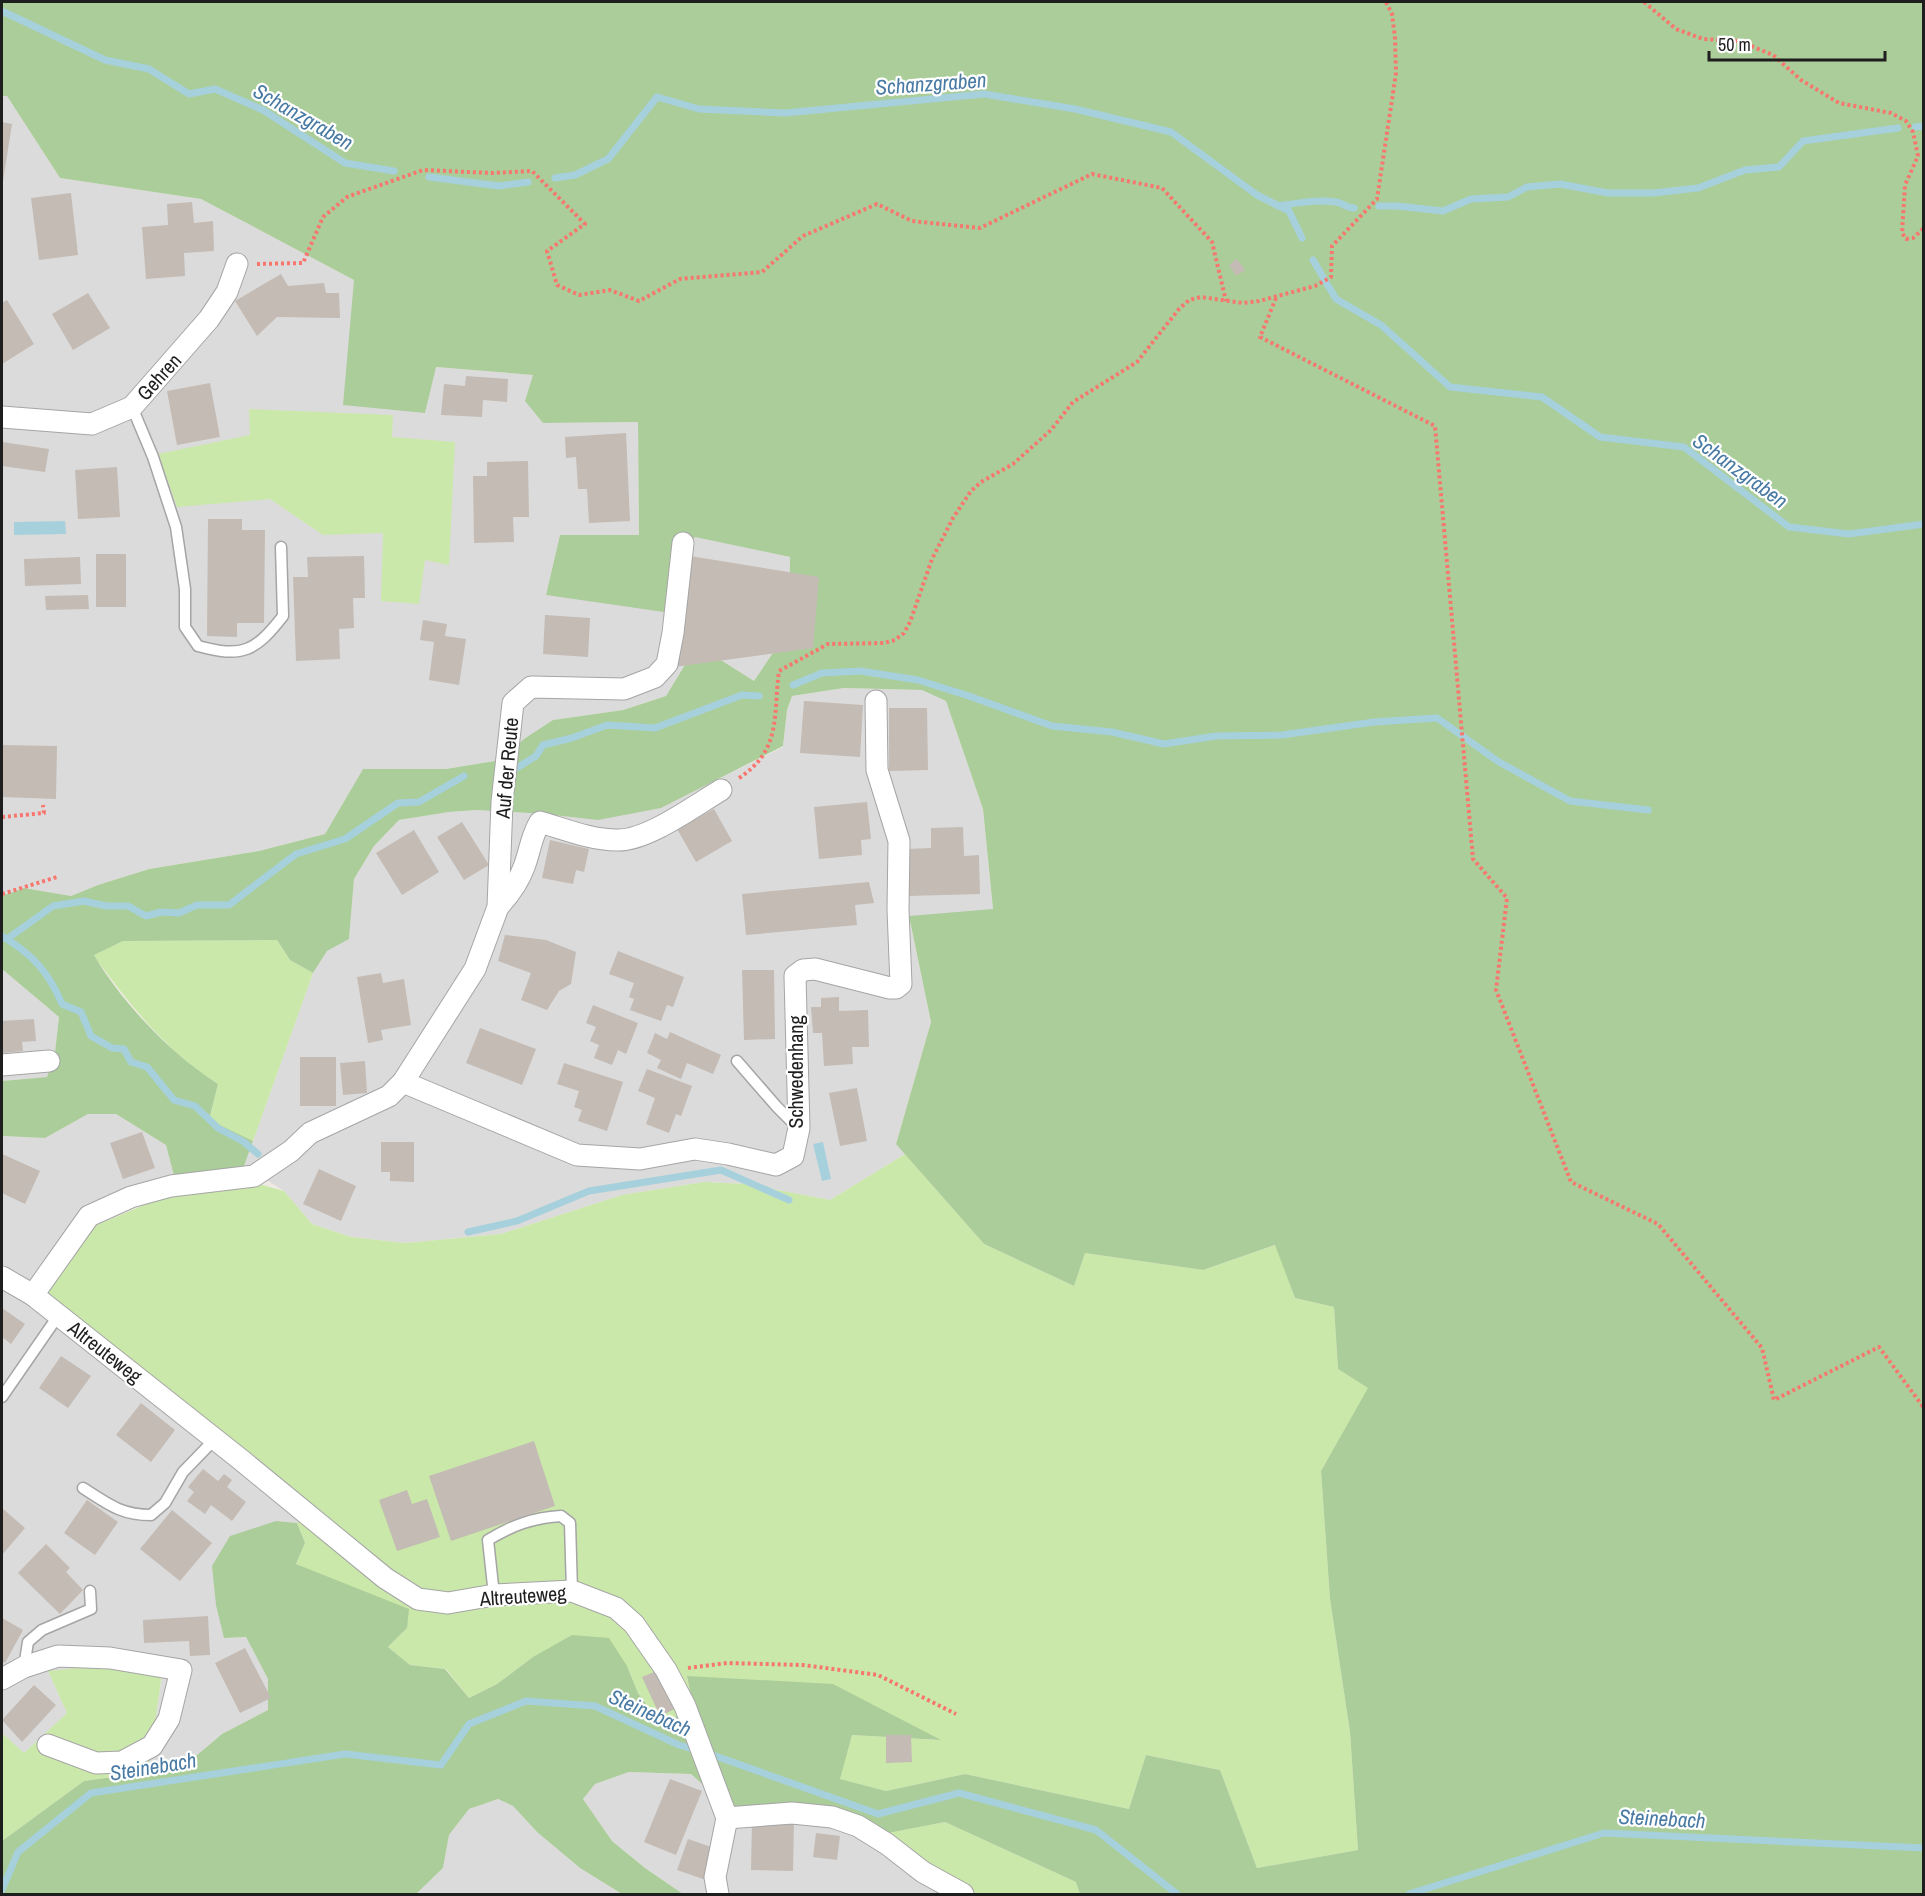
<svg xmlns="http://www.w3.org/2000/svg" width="1925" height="1896" viewBox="0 0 1925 1896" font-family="'Archivo Narrow',sans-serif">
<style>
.residential{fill:#dcdbdb}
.grass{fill:#cbe8ab}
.forest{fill:#abcd9a}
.water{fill:#a6d1dc}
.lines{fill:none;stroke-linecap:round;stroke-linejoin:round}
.stream{stroke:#a6d1dc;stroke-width:7}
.building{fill:#c3bbb4}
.service-casing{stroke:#a5a5a5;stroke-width:13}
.minor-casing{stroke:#a5a5a5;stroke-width:23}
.path{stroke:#f7776e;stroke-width:4;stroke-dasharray:3 3;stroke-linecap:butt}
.service{stroke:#fff;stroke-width:10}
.minor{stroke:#fff;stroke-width:21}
.labels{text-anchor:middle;stroke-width:4.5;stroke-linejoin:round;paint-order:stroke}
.street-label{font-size:20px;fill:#1e1e1e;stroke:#fff}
.water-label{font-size:21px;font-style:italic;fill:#497aa4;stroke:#fff}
</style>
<rect width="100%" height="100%" fill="#efebe4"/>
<g class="residential">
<path d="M2,96H7L60,178L201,199L354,280L425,413L435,367L533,375L543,423L638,422L639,535H560L546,595L678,552L695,536L790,557L789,629L754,681L697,645L666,696L623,710L553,720L501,760L446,769H363L325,834L259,851L148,869L98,885L71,896L24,888L2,896Z"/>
<path d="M844,688L922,690L946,701L983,809L993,910L909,917L931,1022L896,1143L905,1154L830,1200L746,1184L704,1182L622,1195L501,1234L405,1243L351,1237L312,1224L284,1191L244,1166L313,973L327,951L349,939L354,879L374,846L399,820L449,812L476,810L545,814L660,808L783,747L787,710L792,696Z"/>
<path d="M2,969L59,1017L55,1052L47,1077L2,1081Z"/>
<path d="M88,1114H116L166,1145L174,1176L92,1227L303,1516L297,1523L276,1521L224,1638L246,1637L268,1679V1710L222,1734L190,1761L148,1772L162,1675L48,1671L67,1713L24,1753L2,1733V1136L45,1138Z"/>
<path d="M629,1772L691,1774L733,1812L888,1833L973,1894H683L645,1868L612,1841L583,1799L595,1784Z"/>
<path d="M498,1799L513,1806L537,1832L580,1868L622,1894H416L443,1868L449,1835L469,1809Z"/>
</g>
<g class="grass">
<path d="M249,409L393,415L392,437L455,442L449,565L425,560L419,604L381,601L383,533L323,535L270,499L177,507L158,454L250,435Z"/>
<path d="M277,940L290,960L313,973L253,1141L209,1121L218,1084C166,1052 129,1003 93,955L123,941Z"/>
<path d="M905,1154L984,1244L1074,1286L1085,1253L1203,1270L1276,1245L1295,1298L1334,1307L1338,1369L1369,1388L1321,1471L1330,1599L1350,1732L1358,1850L1257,1868L1220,1770L1146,1755L1129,1809L965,1774L886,1791L839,1779L852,1735L939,1740L687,1677L694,1713L658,1720L638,1693L627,1666L533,1657L497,1684L469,1698L446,1669L410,1665L388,1647L407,1628L296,1564L305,1543L297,1523L303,1517L46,1294L92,1227L177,1191L259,1184L284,1191L312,1224L351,1237L405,1243L501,1234L622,1195L704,1182L746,1184L830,1200Z"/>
<path d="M106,1665L162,1674L148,1772L84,1781L2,1841V1733L24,1753L67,1713L48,1671Z"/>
<path d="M945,1822L1076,1882L1080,1894H973L888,1833Z"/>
</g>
<path class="forest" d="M2,2H1923V1894H1080L1076,1882L945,1822L888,1833L733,1812L691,1774L629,1772L595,1784L583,1799L612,1841L645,1868L683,1894H622L580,1868L537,1832L513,1806L498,1799L469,1809L449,1835L443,1868L416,1894H2V1841L84,1781L148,1772L190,1761L222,1734L268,1710V1679L246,1637L224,1638L216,1605L212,1566L230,1536L276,1521L297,1523L305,1543L296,1564L409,1609L407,1628L388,1647L410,1665L445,1669L469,1698L497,1684L533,1657L572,1635L609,1638L627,1666L638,1693L658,1720L694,1713L687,1676L833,1684L941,1740L852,1735L840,1779L886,1791L965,1774L1129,1809L1146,1755L1220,1770L1257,1868L1358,1850L1350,1732L1330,1599L1321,1471L1368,1388L1338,1369L1334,1307L1295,1298L1275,1245L1203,1270L1085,1253L1074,1286L984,1244L896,1144L931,1022L909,916L993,909L983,809L946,701L922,690L844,688L792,696L787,710L783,746L661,808L598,820L545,814L476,810L449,812L399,820L374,846L354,879L349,939L327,951L313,973L290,960L277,940L123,941L94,955C122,1003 171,1054 218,1084L209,1120L253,1141L244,1166L174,1176L166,1145L116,1114H88L45,1138L2,1136V1081L47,1077L55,1052L59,1017L2,969V896L24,888L71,896L98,885L149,869L259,851L325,834L363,769H446L501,760L524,739L553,720L623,710L666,696L697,645L754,681L789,629L790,557L695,537L678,552L664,612L546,595L560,535H639L638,422L543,423L525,401L533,375L436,367L425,413L343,405L354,280L201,199L60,178L7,96H2Z"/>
<g class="water">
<path d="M65,521L66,534L14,535V522Z"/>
<path d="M823,1142L831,1179L822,1181L813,1144Z"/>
</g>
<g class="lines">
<g class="stream">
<path d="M2,11L105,60L149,69L189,94L215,89L263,110L345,163L394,171"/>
<path d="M1915,127L1924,126"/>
<path d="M429,177L499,186L528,182"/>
<path d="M555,178L575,175L608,159L657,97L699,109L785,113L984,94L1075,109L1171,132L1257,195L1289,211L1302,238"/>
<path d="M1278,206C1298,203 1317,199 1336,202C1343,203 1347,208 1354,208"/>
<path d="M1379,206H1397L1443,211L1471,199L1508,197L1527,187L1560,184L1608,193H1653L1698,188L1745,170L1779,167L1803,141L1898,128"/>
<path d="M1313,260L1336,299L1381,325L1450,387L1542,397L1600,437L1684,447L1789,527L1849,534L1924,524"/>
<path d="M793,685L822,673L860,671L918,680L969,696L1052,726L1112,732L1164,744L1216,736L1282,735L1374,722L1437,718L1499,762L1570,801L1648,810"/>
<path d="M515,769L536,756L543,745L572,738L607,725L655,728L742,695L759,696"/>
<path d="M2,936C33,955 48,971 62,1004L81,1012L91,1036L112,1048L124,1049L131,1062L147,1067L174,1100L195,1106L218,1128L244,1142L258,1154"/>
<path d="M7,939L53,906L84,901L106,906H128L146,916L161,912L179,913L197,905H229L296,854L345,839L398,803L419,802L464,776"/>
<path d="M468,1232L517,1221L589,1191L721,1170L789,1200"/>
<path d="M707,1753L878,1814L959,1793L1096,1830L1177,1894"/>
<path d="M2,1890L18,1852L91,1793L345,1754L441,1765L469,1724L526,1701L595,1706L679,1745L696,1750"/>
<path d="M1409,1894L1604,1833L1924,1848"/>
</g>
</g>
<g class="building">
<path d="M2,122L12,124L3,181H2Z"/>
<path d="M71,193L78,255L39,260L31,198Z"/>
<path d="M192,202L194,223L213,221L214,251L184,253L185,276L146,279L142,227L168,225L167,204Z"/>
<path d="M1237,259L1245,270L1236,276L1229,265Z"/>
<path d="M281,274L288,286L324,283L326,293H339L340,318L277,317L257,336L235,301Z"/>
<path d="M88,293L110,328L73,350L52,314Z"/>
<path d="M7,300L34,344L2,364V303Z"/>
<path d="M466,376L508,379L507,402L483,400L482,417L441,415L444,384L465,386Z"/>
<path d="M210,383L220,437L177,445L167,391Z"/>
<path d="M626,433L630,521L589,523L587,489H578L576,457L566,458L565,437Z"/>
<path d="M2,442L49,449L45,472L2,466Z"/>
<path d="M528,461L529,517H513L514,542L474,543L473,476H487V462Z"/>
<path d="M117,467L120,517L78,519L75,470Z"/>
<path d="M208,519H242V530H265L264,623H237V637L207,636Z"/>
<rect x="96" y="554" width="30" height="53"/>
<path d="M364,556L365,598H353L354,628L339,629L340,659L296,661L293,577H308L307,557Z"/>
<path d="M690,556L819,577L813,648L674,667Z"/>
<path d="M80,557L81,584L25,586L24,559Z"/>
<path d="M88,595L89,609L46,610L45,596Z"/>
<path d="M545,615L590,618L588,657L543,654Z"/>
<path d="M423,620L447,624L445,636L466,639L459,685L429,680L434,642L420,640Z"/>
<path d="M804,701L863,705L860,757L800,753Z"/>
<path d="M889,708H927L928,770L889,771Z"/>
<path d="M2,745L57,746L56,799L2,797Z"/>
<path d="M867,802L871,839L861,840L862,855L819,859L814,807Z"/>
<path d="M714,809L732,841L696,862L677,829Z"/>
<path d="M462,822L489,865L464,880L437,837Z"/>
<path d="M963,827L964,856L979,855L980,894L908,896L907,849L931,848V828Z"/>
<path d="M414,830L439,872L402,895L376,853Z"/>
<path d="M550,840L589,849L584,872L576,870L573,884L542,878Z"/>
<path d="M869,882L874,903L855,905L857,925L746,935L742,894Z"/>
<path d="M505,935L546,940L576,952L571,984L559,991L547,1010L521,1000L531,973L498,961Z"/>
<path d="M618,951L684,977L673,1007L667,1005L661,1021L630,1010L634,999L629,997L634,983L609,974Z"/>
<path d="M742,970H774L775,1039L744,1040Z"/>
<path d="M381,973L383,983L404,979L411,1025L381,1030L383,1040L368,1043L357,977Z"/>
<path d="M839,997V1011L868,1010L869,1047H852L853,1064L824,1066L822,1033H813L811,1007H821V998Z"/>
<path d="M593,1005L638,1023L626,1054L618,1050L612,1065L594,1058L599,1045L590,1041L596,1027L586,1023Z"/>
<path d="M34,1019L36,1041L22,1042L23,1051L2,1053V1021Z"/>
<path d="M480,1028L536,1049L522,1085L466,1063Z"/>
<path d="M670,1032L721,1055L713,1074L687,1063L681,1079L657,1068L661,1060L647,1053L655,1033L667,1039Z"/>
<rect x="300" y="1057" width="36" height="49"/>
<path d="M365,1061L367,1093L343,1095L340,1063Z"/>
<path d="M564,1063L623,1082L607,1131L578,1121L582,1110L574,1107L579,1091L557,1084Z"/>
<path d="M647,1069L692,1086L681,1116L676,1114L669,1133L646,1124L655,1098L638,1091Z"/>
<path d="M857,1088L867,1141L840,1146L829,1093Z"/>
<path d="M142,1132L155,1168L123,1179L110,1143Z"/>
<path d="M381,1142H414V1182L390,1181V1172H381Z"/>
<path d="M2,1154L40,1171L25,1204L2,1193Z"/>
<path d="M319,1169L356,1186L341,1221L303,1204Z"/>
<path d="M2,1308L25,1324L11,1344L2,1337Z"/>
<path d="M61,1356L91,1376L68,1408L39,1388Z"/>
<path d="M141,1403L175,1430L151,1462L116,1435Z"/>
<path d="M534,1441L555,1506L451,1541L429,1476Z"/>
<path d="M203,1469L218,1481L224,1474L232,1480L227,1487L246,1502L232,1521L211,1505L205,1514L187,1501L194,1492L188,1487Z"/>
<path d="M407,1490L412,1504L427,1499L440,1537L397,1551L379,1500Z"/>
<path d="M87,1500L118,1522L95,1555L64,1533Z"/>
<path d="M2,1508L25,1528L2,1555Z"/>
<path d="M172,1510L212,1543L180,1581L140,1549Z"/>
<path d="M46,1544L70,1568L66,1572L83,1590L60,1614L18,1573Z"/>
<path d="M208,1616L210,1655L190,1656L189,1641L144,1643L143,1620Z"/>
<path d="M2,1618L23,1630L5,1663L2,1661Z"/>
<path d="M245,1648L271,1698L240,1713L215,1663Z"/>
<path d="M659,1670L677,1708L660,1716L642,1677Z"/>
<path d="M34,1685L56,1705L22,1742L2,1720Z"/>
<path d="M886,1735H911L912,1762L886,1763Z"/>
<path d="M670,1779L702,1791L676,1855L644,1842Z"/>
<path d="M752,1819H794L793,1871L751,1870Z"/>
<path d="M816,1833L840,1836L837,1860L813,1857Z"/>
<path d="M688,1839L717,1849L706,1880L677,1870Z"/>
</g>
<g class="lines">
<defs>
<g id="service">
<path d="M132,407L153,457L176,527L185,589V627L198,646C242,658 255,652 283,616L281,547"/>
<path d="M737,1061L777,1107L798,1128"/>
<path d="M2,1397L58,1316"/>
<path d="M83,1488C108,1504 121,1515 151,1515L165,1503L183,1472L215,1439"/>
<path d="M494,1595L488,1540C513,1525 532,1518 561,1516L570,1523L572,1591"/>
<path d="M24,1667L28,1642L42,1630L91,1609L90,1591"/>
</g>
<g id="minor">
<path d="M2,417L92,424L132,407L209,319L227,292L237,264"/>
<path d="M498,907C510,894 518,883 524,867C530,852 531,836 540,822C564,829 591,840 617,840C647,841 694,806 721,790"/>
<path d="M2,1065L49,1061"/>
<path d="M403,1082L577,1155L640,1159L695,1149L728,1154L776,1165L793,1156L799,1128L795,976L803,970L815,969L890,988H896L901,984L898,910L899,841L877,770L876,701"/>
<path d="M2,1277L33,1295L240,1459L385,1578L418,1599L448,1603L494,1595L572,1591L616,1608L634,1624L666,1670L685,1706L727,1818L792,1813L832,1817L858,1826L887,1844L923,1872L963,1894"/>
<path d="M33,1295L89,1216L131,1197L171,1186L254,1176L291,1151L310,1133L389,1096L403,1082L475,969L498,907L502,802L513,703L531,687L624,689L655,677L667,664L673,633L683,543"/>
<path d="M2,1679L24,1667L58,1656L110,1658L181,1670L169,1719L152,1746L122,1762L96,1763L48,1745"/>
<path d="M718,1894L715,1877L727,1818"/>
</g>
</defs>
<use href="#service" class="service-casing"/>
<use href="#minor" class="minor-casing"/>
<g class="path">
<path d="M1644,2L1676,29L1703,39L1739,41L1773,55L1801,80L1839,103L1891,113L1906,121L1913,132L1918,156L1905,185L1902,233L1906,239L1913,238L1924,228"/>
<path d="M257,264L303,263L323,217L347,197L423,170L492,173L532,171L585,224L547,251L557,285L579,295L610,290L639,301L680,279L762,272L803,236L877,204L912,221L980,228L1092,174L1162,188L1212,242L1226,301"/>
<path d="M1276,298L1260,337L1435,426L1473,859L1507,898L1496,990L1571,1182L1658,1224L1762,1348L1774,1400L1879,1347L1924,1408"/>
<path d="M739,778C782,750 773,715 779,671L828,644L884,643L895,640L904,633L910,622L932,559L953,518L971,491L981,482L1013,464L1051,430L1073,402L1137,362L1179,309L1189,300L1201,297L1243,303L1259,301L1315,286L1331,277L1332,246L1377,199L1396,73L1395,38L1392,14L1386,2"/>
<path d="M2,817L44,813L43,805"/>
<path d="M2,894L57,877"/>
<path d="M688,1668L727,1663L803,1665L878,1675L956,1714"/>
</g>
<use href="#service" class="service"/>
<use href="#minor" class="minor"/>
</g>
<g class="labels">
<g class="street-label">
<text transform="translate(159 377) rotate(-48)" y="7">Gehren</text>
<text transform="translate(507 768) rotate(-85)" y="7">Auf der Reute</text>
<text transform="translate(796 1072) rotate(-90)" y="7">Schwedenhang</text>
<text transform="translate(105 1352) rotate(38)" y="7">Altreuteweg</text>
<text transform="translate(523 1596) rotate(-4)" y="7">Altreuteweg</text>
</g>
<g class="water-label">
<text transform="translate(931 84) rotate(-4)" y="7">Schanzgraben</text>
<text transform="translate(303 117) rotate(30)" y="7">Schanzgraben</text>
<text transform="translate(1740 471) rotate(36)" y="7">Schanzgraben</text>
<text transform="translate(650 1713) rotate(24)" y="7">Steinebach</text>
<text transform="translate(153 1767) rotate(-9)" y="7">Steinebach</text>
<text transform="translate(1662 1819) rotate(3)" y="7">Steinebach</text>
</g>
</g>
<rect width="1925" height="1896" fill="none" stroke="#1e1e1e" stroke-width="6"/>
<path d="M1709 51v9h176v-9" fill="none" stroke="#1e1e1e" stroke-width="3"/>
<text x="1718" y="51" font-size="18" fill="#1e1e1e" stroke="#ffffff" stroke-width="4.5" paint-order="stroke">50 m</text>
</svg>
